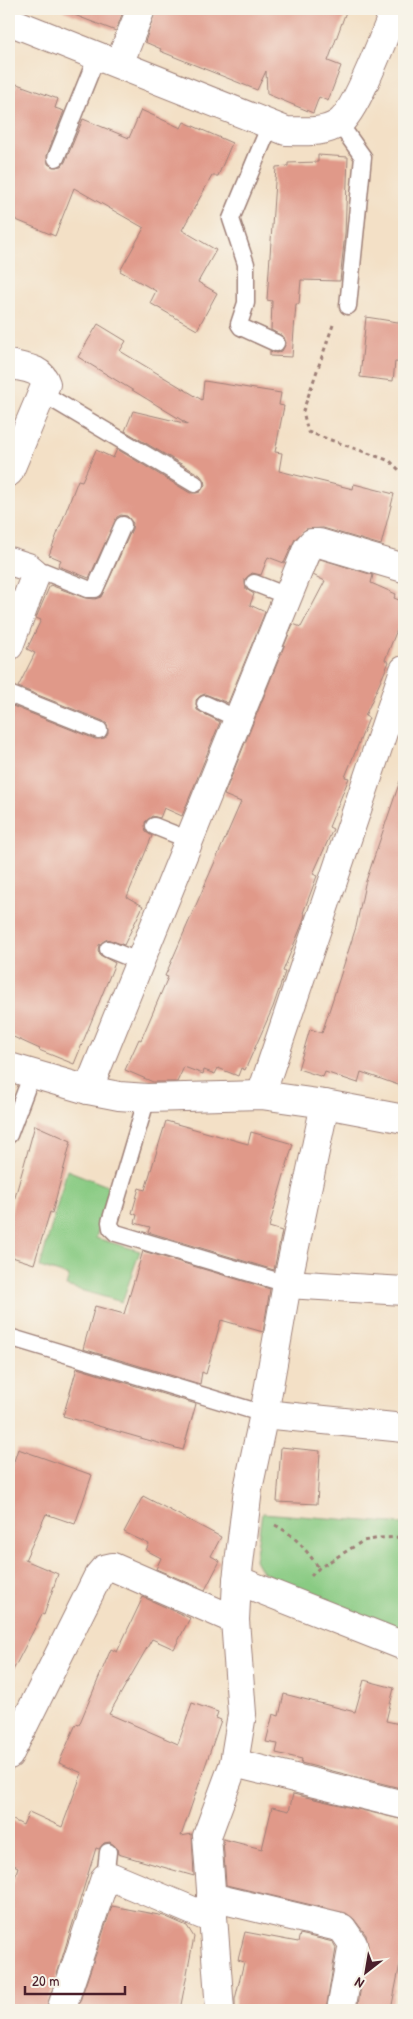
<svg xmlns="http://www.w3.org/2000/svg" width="413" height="2019" viewBox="0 0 413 2019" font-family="'Patrick Hand',sans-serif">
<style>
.green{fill:#89cb83;stroke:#6a7557}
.building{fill:#e09989}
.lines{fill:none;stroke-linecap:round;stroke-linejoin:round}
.lane-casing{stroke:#9e8078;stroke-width:19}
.street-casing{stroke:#9e8078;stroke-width:30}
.secondary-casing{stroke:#9e8078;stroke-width:30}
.path{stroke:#9e8078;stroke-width:3;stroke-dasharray:4 4;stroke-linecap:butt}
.lane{stroke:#fff;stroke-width:16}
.street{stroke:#fff;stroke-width:28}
.secondary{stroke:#fff;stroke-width:28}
</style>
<rect width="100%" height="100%" fill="#f7f3e8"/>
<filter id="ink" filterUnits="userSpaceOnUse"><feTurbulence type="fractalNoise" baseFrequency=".02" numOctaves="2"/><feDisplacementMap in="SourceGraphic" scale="10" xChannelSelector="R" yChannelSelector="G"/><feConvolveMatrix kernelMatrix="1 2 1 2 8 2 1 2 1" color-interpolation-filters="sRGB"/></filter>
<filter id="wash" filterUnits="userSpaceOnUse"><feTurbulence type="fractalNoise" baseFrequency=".0096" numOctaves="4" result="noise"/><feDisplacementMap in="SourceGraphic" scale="20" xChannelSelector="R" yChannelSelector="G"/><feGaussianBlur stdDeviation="1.12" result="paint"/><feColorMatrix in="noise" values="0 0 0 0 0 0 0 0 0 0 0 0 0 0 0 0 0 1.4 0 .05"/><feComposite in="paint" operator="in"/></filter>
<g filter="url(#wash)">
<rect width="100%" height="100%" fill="#f3e0c6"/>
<g class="green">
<path d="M67,1170L110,1187L96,1238L140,1251L122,1302L66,1286L69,1276L40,1267Z"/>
<path d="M262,1513L404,1524V1628L395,1631L262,1572L255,1560Z"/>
</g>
<g id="blocks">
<g class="building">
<path d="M65,9H124L116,31L64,11Z"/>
<path d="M156,9H347L328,61L341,66L328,101L319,97L313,113L267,94L266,71L257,90L160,51L161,49L145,42Z"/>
<path d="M17,84L58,99L55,108L64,111L47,155L48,164L53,167L62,166L65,162L83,119L129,138L141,110L181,128L184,122L232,143L218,176H212L182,230L216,250L198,282L217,293L197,330L150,303L156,291L120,271L144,228L74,188L55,236L9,217V105Z"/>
<path d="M318,155L348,157L345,233L340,281L301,280L299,304H296L292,357L270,356V351L276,353L282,351L286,343L284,337L271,330L272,301L267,300L276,167L288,166V163L318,162Z"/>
<path d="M366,317L404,323V363L395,362L393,381L360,377Z"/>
<path d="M98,324L126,341L120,351L202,400L204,381L281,393L279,405L284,406L275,452L282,453L279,471L353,489L354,484L394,494L381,545L323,528L306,529L295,539L284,563L268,557L261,575L252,573L245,579L246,589L254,594L250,605L265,612L228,703L205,694L200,696L196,700L197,710L220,722L182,816L164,808L160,818L152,816L145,822L146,832L152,836L127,897L143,906L124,945L107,939L99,945L98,950L100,955L115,963L74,1064L39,1050L40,1049L9,1035V707L10,705L95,739L105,738L108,733L107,724L103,721L18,687L35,653L27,649L41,620L36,618L50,585L85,598L95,599L101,597L132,529L133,523L127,516L121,515L117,517L89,578L58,566L61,560L49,555L78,480L82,481L96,450L113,458L117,449L190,493L200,492L205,485L204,480L200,475L125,431L133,411L188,424L78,357Z"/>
<path d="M320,559L373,575L371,583L396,594L394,598L404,602V612L385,660L389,662L365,716L369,718L345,777L349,778L329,827L333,829L313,874L317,876L303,913L305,914L303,922L283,971L285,972L273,1007L245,1070L241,1068L238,1076L218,1068L215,1074L204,1070L203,1074L184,1067L177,1082H153L125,1070L139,1039L141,1040L168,977L165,976L241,802L224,795L293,624L301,627L325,581L313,575Z"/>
<path d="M400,781L404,782V1087L361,1072L358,1083L325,1072L323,1077L298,1069L310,1029L322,1033L356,927L365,884Z"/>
<path d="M166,1121L248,1144L251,1132L293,1144L269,1227L282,1231L274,1270L148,1232L150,1227L135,1223L137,1215L132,1213L139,1188L145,1190Z"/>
<path d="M35,1125L71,1141L52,1213L50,1212L34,1264L9,1256V1219Z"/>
<path d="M143,1251L270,1289L263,1332L221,1320L206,1374L202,1372L200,1384L83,1349L95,1306L124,1314Z"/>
<path d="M77,1368L196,1404L183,1450L63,1416Z"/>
<path d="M281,1447L320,1451L317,1504L277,1502Z"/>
<path d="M18,1449L92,1475L75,1524L46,1514L25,1560L58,1574L44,1615L42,1614L9,1678V1476Z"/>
<path d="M143,1496L221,1537L211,1556L220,1561L205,1590L156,1569L161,1558L146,1550L149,1544L124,1532Z"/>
<path d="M143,1597L190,1618L174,1649L152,1639L109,1714L178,1744L192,1703L218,1712L216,1718L221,1720L181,1836L192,1834L194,1876L118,1854L117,1848L110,1842L104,1843L99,1849L96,1848L46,2010H9V1895L18,1867L9,1863V1818L23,1825L29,1812L62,1827L82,1773L59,1763L76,1724L79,1725L111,1649L117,1652Z"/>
<path d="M364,1680L394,1688L386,1721L404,1725V1789L301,1763L302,1759L276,1753L278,1744L266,1742L273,1714L279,1716L284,1694L355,1712Z"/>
<path d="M293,1794L404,1820V1943L391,2010H357L368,1946L366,1935L354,1919L346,1913L226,1885L223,1839L262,1849L272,1807L289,1811Z"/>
<path d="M112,1906L164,1916L187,1926L194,1937L180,2010H77Z"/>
<path d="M245,1932L298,1942L300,1934L333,1942L336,1948L326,2010H235V1999L244,1962L238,1960Z"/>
</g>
</g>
</g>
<g filter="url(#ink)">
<use href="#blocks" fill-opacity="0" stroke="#9e8078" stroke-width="1"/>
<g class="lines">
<defs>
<g id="lane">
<path d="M339,123L363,157L348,306"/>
<path d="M270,125L231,219L246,264V303L239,324L241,327L276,343"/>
<path d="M56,158L97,56"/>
<path d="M42,393L195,484"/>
<path d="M34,572L43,571L88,589H95L123,525"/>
<path d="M254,583L287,596"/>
<path d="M9,694L99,730"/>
<path d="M205,704L238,719"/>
<path d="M154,826L189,840"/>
<path d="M108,949L140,962"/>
<path d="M147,1098L110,1222L111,1228L116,1233L287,1284"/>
<path d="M9,1135L32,1074"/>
<path d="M9,1337L264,1414"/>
<path d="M105,1878L108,1852"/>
</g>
<g id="street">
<path d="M9,21L286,131C304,131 323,134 339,123C357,110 385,33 395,9"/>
<path d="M119,64L141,9"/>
<path d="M9,364C23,368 41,367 46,384L9,472"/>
<path d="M9,561L28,567L34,572V579L9,646"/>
<path d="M9,1067L88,1090L119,1096L147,1098L261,1095L325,1104L287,1284L264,1414L248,1489L237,1580L235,1620L242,1714L234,1763L207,1836L220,2010"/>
<path d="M88,1090L307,549L312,543H319L404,568"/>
<path d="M261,1095L404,670"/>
<path d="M287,1284L404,1291"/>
<path d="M264,1414L404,1428"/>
<path d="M237,1580L404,1646"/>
<path d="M9,1755L98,1576L104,1569L113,1567L235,1620"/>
<path d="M234,1763L404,1805"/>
<path d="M211,1897L342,1928L353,1944L341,2010"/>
<path d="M61,2010L105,1878L112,1877L212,1919"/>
</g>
<path id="secondary" d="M325,1104L404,1119"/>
</defs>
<use href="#lane" class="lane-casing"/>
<use href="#street" class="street-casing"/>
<use href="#secondary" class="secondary-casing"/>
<g class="path">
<path d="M333,325L303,411L308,432L390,461L404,475"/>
<path d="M275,1525C295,1535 306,1550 319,1568"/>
<path d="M311,1576L319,1568L363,1541L380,1538L404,1537"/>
</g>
<use href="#lane" class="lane"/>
<use href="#street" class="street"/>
<use href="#secondary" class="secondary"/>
</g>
</g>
<rect width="413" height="2019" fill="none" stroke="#f7f3e8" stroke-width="30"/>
<g transform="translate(366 1972) rotate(211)" stroke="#f7f3e8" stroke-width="4" paint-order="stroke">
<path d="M0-4L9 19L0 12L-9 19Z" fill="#4a1f2b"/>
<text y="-8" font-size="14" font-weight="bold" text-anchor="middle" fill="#4a1f2b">N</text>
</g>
<path d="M25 1986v8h100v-8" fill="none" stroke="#4a1f2b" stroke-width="2.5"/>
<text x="32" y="1986" font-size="15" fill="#4a1f2b" stroke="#f7f3e8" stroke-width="4" paint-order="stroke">20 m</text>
</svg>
